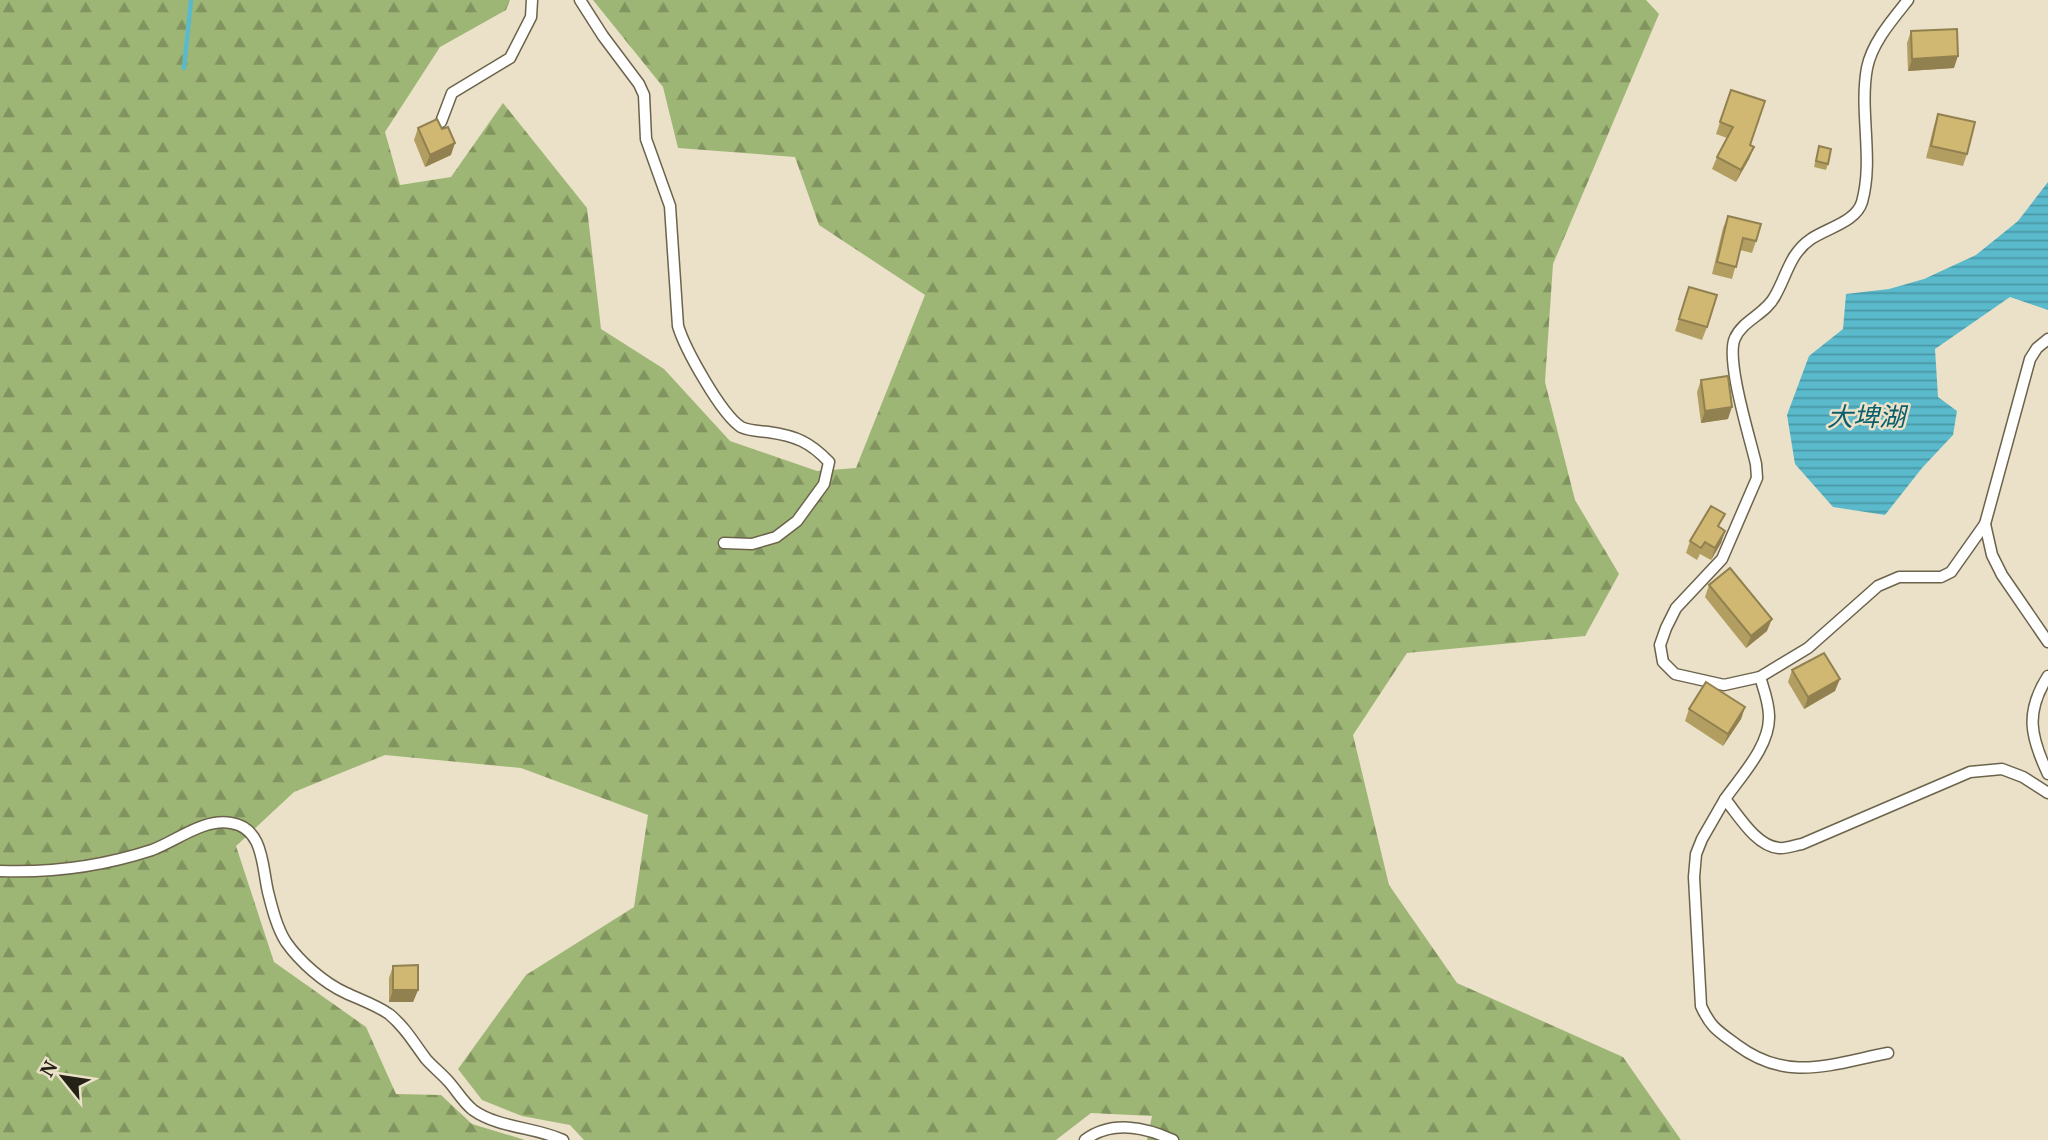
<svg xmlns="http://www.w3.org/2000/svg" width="2048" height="1140" viewBox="0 0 2048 1140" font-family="'PT Serif','Noto Sans TC',serif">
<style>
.forest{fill:url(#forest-firs)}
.water{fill:url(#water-rules)}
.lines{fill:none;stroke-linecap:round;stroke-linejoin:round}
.stream{stroke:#5abacc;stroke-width:4.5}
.lane-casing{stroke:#6b634c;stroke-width:13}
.lane{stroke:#fff;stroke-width:10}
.wall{fill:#b39e62}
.shaded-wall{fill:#928150}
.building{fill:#d0b872;stroke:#928150;stroke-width:2}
.labels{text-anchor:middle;stroke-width:5;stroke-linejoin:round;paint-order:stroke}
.water-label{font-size:26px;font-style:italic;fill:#0b5e6b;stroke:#eae1c8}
</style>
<defs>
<pattern id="forest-firs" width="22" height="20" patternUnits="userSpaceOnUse" patternTransform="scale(1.75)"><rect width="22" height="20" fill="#9eb675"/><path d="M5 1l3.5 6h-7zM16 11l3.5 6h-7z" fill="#81945f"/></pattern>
<pattern id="water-rules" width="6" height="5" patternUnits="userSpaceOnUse" patternTransform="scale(1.75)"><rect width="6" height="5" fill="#5abacc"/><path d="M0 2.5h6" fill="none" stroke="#4a97a5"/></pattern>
</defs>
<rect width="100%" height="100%" fill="#eae1c8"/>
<path class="forest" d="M0,0H510L506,10L440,47L385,132L400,185L451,177L503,103L587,208L601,329L664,369L730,441L817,471L856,468L925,295L819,225L795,157L678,148L663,87L593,0H1646L1659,14L1553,264L1545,382L1575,500L1619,574L1585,636L1407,653L1353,735L1389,885L1457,983L1623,1057L1681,1140H1147L1152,1116L1091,1113L1056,1140H584L570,1125L522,1116L482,1100L458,1069L526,975L634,907L648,815L521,768L385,755L294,792L236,846L274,962L366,1027L396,1094L441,1095L472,1124L525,1140H0Z"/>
<path class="water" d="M2048,182V310L2010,297L1935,349L1938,397L1957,411L1953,435L1922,468L1885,515L1833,507L1795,464L1787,415L1809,356L1843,329L1846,294L1889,289L1924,279L1976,255L2018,221Z"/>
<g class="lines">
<path class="stream" d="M184,68L191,0"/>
<defs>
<g id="lane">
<path d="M580,0L603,36L639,84L644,95L646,139L670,206L678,326C685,349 721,414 741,427C749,431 760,431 768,432C796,436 810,442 829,462L824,484L797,521L776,537L752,544L724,543"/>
<path d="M1908,0C1892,20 1872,43 1867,68C1859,112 1874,159 1862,202C1856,222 1827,228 1811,239C1790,253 1787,275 1775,296C1766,314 1743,320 1735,338C1725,359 1750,438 1756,464L1757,478L1722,559L1676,608L1666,628L1660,645L1663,662L1675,674L1724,685L1760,677L1808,648L1878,586L1899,577H1941L1951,572L1985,524L2030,359L2037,348L2048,339"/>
<path d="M441,122L452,93L510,58L531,17L532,0"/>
<path d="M1985,524L1992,555L2002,575L2048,642"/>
<path d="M2048,676C2025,712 2030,736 2048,774"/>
<path d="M1760,677C1764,690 1769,703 1769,716C1770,746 1741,776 1725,799C1739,816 1756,846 1779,848C1786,849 1795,845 1802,844L1970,772L2002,769L2023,777L2048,793"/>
<path d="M1725,799L1702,839L1696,854L1694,877L1701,1006C1711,1028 1718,1031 1737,1045C1788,1083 1831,1064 1888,1053"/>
<path d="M0,871C51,873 103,866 152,850C176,841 204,818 231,823C264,828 262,867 268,892C272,908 277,928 286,942C300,962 324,983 346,993C361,1000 376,1005 389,1014C405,1027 414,1043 426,1059C433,1067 442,1074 449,1082C457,1091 463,1102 473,1110C498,1128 535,1127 563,1140"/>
<path d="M1085,1140C1111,1120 1145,1127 1173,1140"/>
</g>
</defs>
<use href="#lane" class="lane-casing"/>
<use href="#lane" class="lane"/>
</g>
<g class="wall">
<path d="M1911,31L1954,68L1908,71L1907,43Z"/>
<path d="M1731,90L1750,145L1754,147L1749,159L1736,182L1712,169L1717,157L1727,138L1716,134Z"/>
<path d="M1938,114L1967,154L1963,166L1926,158L1934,126Z"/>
<path d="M418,128L451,155L425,167L414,140Z"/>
<path d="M1819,146L1828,164L1826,170L1814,167Z"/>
<path d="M1728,216L1756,241L1752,253L1740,250L1732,279L1712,274L1723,228Z"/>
<path d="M1689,287L1707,327L1702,340L1675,331Z"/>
<path d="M1701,380L1728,419L1701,423L1697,392Z"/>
<path d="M1720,527L1725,531L1721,543L1711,560L1700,554L1697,560L1686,553L1690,541Z"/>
<path d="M1709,585L1767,631L1746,648L1705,597Z"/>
<path d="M1792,670L1835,691L1804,709L1788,682Z"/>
<path d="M1745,707L1741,719L1723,746L1685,721L1689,709Z"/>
<path d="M393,966L418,990L413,1002H389V978Z"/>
</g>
<g class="shaded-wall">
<path d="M1958,56L1954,68L1908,71L1912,59Z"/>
<path d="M455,143L451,155L425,167L430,155Z"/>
<path d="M1754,147L1749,159L1736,182L1741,170Z"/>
<path d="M1732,407L1728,419L1701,423L1705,411Z"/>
<path d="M1725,531L1721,543L1711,560L1715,548Z"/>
<path d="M1772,619L1767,631L1746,648L1751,636Z"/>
<path d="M1840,679L1835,691L1804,709L1808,697Z"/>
<path d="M1745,707L1741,719L1723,746L1728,734Z"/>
<path d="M393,990H418L413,1002H389Z"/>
</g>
<g class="building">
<path d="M1957,29L1958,56L1912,59L1911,31Z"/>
<path d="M1731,90L1765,101L1750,145L1754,147L1741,170L1717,157L1733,127L1720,122Z"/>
<path d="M1938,114L1975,122L1967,154L1931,146Z"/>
<path d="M437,119L442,129L448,127L455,143L430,155L418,128Z"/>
<path d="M1819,146L1831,149L1828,164L1816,161Z"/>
<path d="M1728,216L1761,224L1756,241L1743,238L1736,267L1717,262Z"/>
<path d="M1689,287L1717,295L1707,327L1679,319Z"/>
<path d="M1728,376L1732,407L1705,411L1701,380Z"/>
<path d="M1711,506L1725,514L1718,526L1725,531L1715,548L1705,542L1701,548L1690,541Z"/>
<path d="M1730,568L1772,619L1751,636L1709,585Z"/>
<path d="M1824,653L1840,679L1808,697L1792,670Z"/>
<path d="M1706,682L1745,707L1728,734L1689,709Z"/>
<path d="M418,965V990H393V966Z"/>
</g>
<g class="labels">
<g class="water-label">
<text x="1866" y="426">大埤湖</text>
</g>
</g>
<g transform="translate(63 1077) rotate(300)" stroke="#eae1c8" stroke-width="5" paint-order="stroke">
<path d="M0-5L12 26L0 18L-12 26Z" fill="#242117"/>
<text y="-10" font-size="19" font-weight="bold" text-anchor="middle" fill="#242117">N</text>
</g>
</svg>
